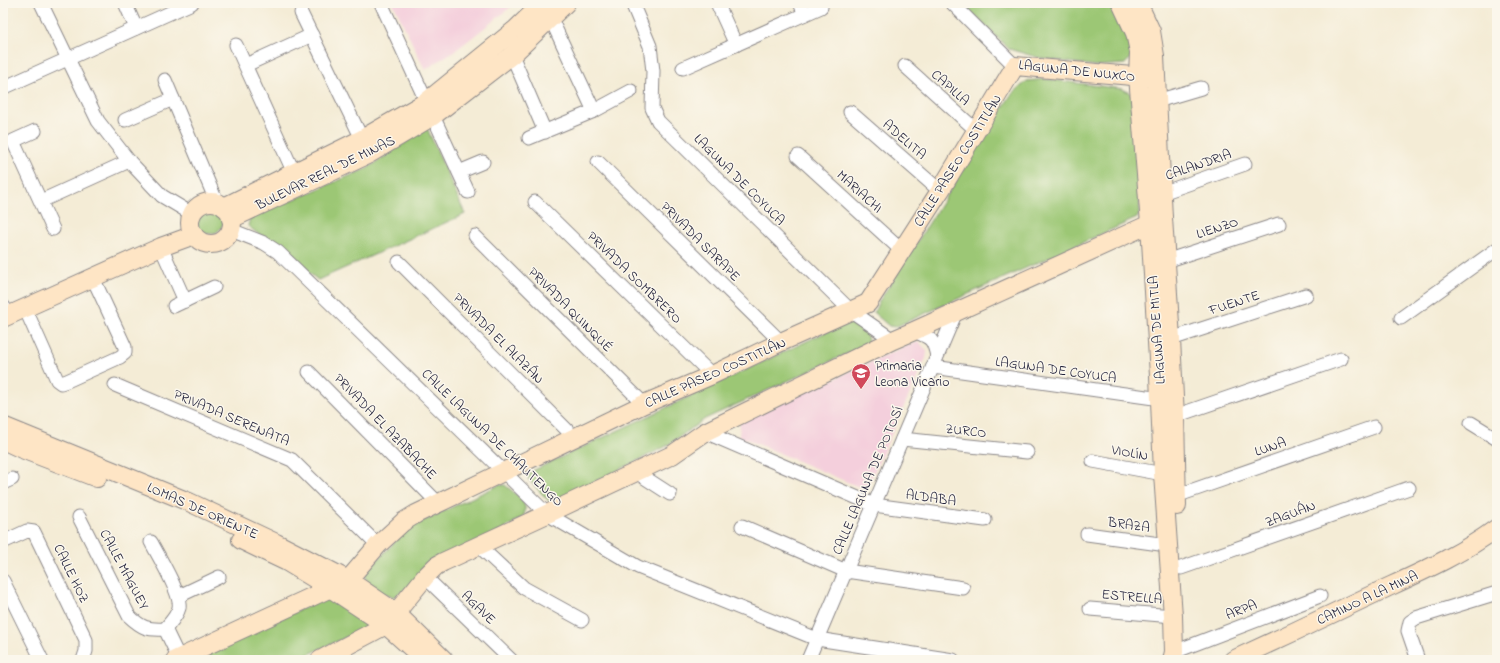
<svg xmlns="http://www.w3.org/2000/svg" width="1500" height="663" viewBox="0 0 1500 663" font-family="'Indie Flower',sans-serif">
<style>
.built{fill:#f4cfdc}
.park{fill:#9cc774;stroke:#5f7458}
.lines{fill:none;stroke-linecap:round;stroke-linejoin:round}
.street-casing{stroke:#8b8788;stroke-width:15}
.secondary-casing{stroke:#8b8788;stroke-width:20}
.street{stroke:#fff;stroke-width:13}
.secondary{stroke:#fee5c5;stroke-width:18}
.labels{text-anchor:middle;stroke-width:3;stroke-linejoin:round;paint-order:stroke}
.street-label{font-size:14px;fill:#22223b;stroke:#fbf7ec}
.poi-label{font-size:14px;fill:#22223b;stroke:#fbf7ec;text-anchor:start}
</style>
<rect width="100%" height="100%" fill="#fbf7ec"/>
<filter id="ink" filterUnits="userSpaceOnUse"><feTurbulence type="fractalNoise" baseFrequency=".025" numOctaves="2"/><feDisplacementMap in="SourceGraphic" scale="8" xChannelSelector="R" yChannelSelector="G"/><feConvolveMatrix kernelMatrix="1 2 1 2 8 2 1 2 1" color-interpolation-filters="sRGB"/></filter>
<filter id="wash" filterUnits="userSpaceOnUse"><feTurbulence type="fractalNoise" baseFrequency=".012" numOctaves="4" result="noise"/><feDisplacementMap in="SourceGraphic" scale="16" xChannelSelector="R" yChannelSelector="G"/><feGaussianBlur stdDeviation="0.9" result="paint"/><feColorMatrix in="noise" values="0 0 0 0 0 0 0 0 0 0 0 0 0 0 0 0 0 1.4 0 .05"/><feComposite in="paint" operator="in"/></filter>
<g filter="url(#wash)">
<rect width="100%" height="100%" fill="#f4ecd6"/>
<g class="built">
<path d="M393,3H516L460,47L425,70Z"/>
<path d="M919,342L927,351L926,358L866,490L739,436L740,422L911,344Z"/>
</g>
<g class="park">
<path d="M962,3H1111L1130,41L1132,56L1125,64L1096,66L1040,58L1009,49Z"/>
<path d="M1045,79L1123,89L1133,95L1140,212L1137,218L895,327L889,326L874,313L878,303L1011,95L1027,81Z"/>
<path d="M427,128L465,214L318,280L248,226L250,218L368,168Z"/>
<path d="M208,204C219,204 221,211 225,220C217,244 192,234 195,211L202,205Z"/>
<path d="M850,323C861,328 868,330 868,344L705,419L665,447L554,502L549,501L528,479L530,472L843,324Z"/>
<path d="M499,485H505C515,494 531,502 523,517L393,597C383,596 371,586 365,578L367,571L408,528Z"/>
<path d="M329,596L368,624L364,629L296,660H193Z"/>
</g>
</g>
<g filter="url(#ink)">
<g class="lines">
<defs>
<g id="street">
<path d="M41,3L98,121L129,161L162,196L192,214"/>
<path d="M125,3L136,28"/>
<path d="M381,3L468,192"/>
<path d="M632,3L650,46L653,71L652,108L658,121L850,310L893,340"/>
<path d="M717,3L736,45"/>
<path d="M800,3L805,14"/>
<path d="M952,3L1015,66"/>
<path d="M301,13L362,139"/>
<path d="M551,19L594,111"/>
<path d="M236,45L294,173"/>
<path d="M512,55L545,132"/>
<path d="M246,65L312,35"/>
<path d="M905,66L977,131"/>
<path d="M683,68L821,7"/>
<path d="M165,80L217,203"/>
<path d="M3,88L192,3"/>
<path d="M1157,101L1201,88"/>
<path d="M850,112L940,191"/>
<path d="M125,120L173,99"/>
<path d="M35,131L13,141L53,229"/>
<path d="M529,138L594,111L631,91"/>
<path d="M798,156L901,250"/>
<path d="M598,162L781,342"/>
<path d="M459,172L483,162"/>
<path d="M1162,193L1245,164"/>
<path d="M41,201L129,161"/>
<path d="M535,202L712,375"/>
<path d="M231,230L264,243L278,252L547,514L638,567L817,639L953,660"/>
<path d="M475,236L644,404"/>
<path d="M161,247L185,301"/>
<path d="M1166,261L1279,224"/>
<path d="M399,262L575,438"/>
<path d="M3,306L4,307"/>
<path d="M174,306L214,287"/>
<path d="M25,308L57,380L61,383L67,381L120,357L125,353V347L93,278"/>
<path d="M1401,318L1497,249"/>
<path d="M914,331C931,338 933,338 937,356"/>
<path d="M1171,339L1306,295"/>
<path d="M933,367L1168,400"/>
<path d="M309,372L439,504"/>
<path d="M115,385L292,460L378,545"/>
<path d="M1167,416H1175L1341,359"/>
<path d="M1471,423L1497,439"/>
<path d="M705,432L874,505L985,520"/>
<path d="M902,439L1027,452"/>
<path d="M1093,461L1163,474"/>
<path d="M636,472L670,494"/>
<path d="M3,483L12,479"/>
<path d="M1176,496L1374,427"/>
<path d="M79,517L129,616C142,628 147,630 165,629"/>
<path d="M742,526L846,571L963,588"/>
<path d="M1087,534L1167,545"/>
<path d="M3,542L27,531L34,532L86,640V651L83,660"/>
<path d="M151,542C158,555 182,595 179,608C177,616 170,623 165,629"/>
<path d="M479,546L524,588L582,620"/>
<path d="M1181,568L1409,488"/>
<path d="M425,577L511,660"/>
<path d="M3,581L42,660"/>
<path d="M179,596L219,577"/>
<path d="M1090,609L1173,616"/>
<path d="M165,629L179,658"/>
<path d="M1174,652L1320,596"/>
<path d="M808,660L956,312"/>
<path d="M1418,660L1408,631L1410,622L1416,618L1497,593"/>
</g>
<g id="secondary">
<path d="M1121,3L1135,33L1139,52L1138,76L1150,224L1159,376L1163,474L1173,616L1174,652L1172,660"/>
<path d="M1138,3L1151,31L1155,56L1163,218L1171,339L1175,416L1177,506"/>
<circle cx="211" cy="223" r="21"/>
<path d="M224,207L362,139L426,102L516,29L543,3"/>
<path d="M231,219L369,154L433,116L512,55L566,3"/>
<path d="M3,318L161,247L194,235"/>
<path d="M3,426L189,502L276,543L348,580L395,612L444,660"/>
<path d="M3,440L22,449L97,478"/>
<path d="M241,540L287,562L330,588L386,625L425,660"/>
<path d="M175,660L348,580L378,545L403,522L416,514L644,404L712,375L781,342L868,303L940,191L1015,66L1156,78"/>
<path d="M320,660L386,625L425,577L436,566L443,562L547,514L672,455L705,432L893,340L914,331L1163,218"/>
<path d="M1233,660C1283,637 1332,614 1382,590C1421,572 1462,554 1497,528"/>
</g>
</defs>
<use href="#street" class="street-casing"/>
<use href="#secondary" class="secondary-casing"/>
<use href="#street" class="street"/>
<use href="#secondary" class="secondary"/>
</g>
</g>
<defs>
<symbol id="school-pin" viewBox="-11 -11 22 30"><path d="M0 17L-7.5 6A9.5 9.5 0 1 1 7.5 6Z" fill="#d1495b" stroke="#fbf7ec"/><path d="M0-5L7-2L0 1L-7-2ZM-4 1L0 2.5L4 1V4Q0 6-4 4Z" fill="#fff"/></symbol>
</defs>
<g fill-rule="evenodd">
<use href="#school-pin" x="850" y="362" width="22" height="30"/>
</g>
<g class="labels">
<g class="street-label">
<text transform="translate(1077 70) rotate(6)" y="5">LAGUNA DE NUXCO</text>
<text transform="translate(951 87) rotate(42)" y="5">CAPILLA</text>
<text transform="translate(905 139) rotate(41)" y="5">ADELITA</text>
<text transform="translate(957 160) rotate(-58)" y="5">CALLE PASEO COSTITLÁN</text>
<text transform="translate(1198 164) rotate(-19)" y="5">CALANDRIA</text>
<text transform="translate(325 172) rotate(-26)" y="5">BULEVAR REAL DE MINAS</text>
<text transform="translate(740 179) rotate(45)" y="5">LAGUNA DE COYUCA</text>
<text transform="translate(860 191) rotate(42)" y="5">MARIACHI</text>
<text transform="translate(1217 227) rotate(-18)" y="5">LIENZO</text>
<text transform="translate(701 241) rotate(45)" y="5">PRIVADA SARAPE</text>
<text transform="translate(635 277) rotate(44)" y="5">PRIVADA SOMBRERO</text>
<text transform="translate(1234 302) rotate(-18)" y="5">FUENTE</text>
<text transform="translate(571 309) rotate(45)" y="5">PRIVADA QUINQUÉ</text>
<text transform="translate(1156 330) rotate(-94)" y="5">LAGUNA DE MITLA</text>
<text transform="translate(499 338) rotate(45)" y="5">PRIVADA EL ALAZÁN</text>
<text transform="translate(1056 369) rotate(8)" y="5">LAGUNA DE COYUCA</text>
<text transform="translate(715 372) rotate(-24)" y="5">CALLE PASEO COSTITLÁN</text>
<text transform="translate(232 417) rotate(23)" y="5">PRIVADA SERENATA</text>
<text transform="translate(386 426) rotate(46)" y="5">PRIVADA EL AZABACHE</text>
<text transform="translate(966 430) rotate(6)" y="5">ZURCO</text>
<text transform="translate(493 437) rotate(44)" y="5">CALLE LAGUNA DE CHAUTENGO</text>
<text transform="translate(1270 446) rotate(-19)" y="5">LUNA</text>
<text transform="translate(1130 452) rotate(10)" y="5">VIOLÍN</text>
<text transform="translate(867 480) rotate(-67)" y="5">CALLE LAGUNA DE POTOSÍ</text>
<text transform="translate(931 497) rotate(8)" y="5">ALDABA</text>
<text transform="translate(203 510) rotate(24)" y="5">LOMAS DE ORIENTE</text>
<text transform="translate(1290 513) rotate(-20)" y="5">ZAGUÁN</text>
<text transform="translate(1129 524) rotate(8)" y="5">BRAZA</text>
<text transform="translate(125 569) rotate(62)" y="5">CALLE MAGUEY</text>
<text transform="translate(72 573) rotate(64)" y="5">CALLE HOZ</text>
<text transform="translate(1132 596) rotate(5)" y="5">ESTRELLA</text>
<text transform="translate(1367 597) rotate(-25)" y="5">CAMINO A LA MINA</text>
<text transform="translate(479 607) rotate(44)" y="5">AGAVE</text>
<text transform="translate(1241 609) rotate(-21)" y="5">ARPA</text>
</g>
<g class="poi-label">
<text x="875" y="370">Primaria<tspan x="875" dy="16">Leona Vicario</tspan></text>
</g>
</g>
<rect width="1500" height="663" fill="none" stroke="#fbf7ec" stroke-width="16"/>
</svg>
